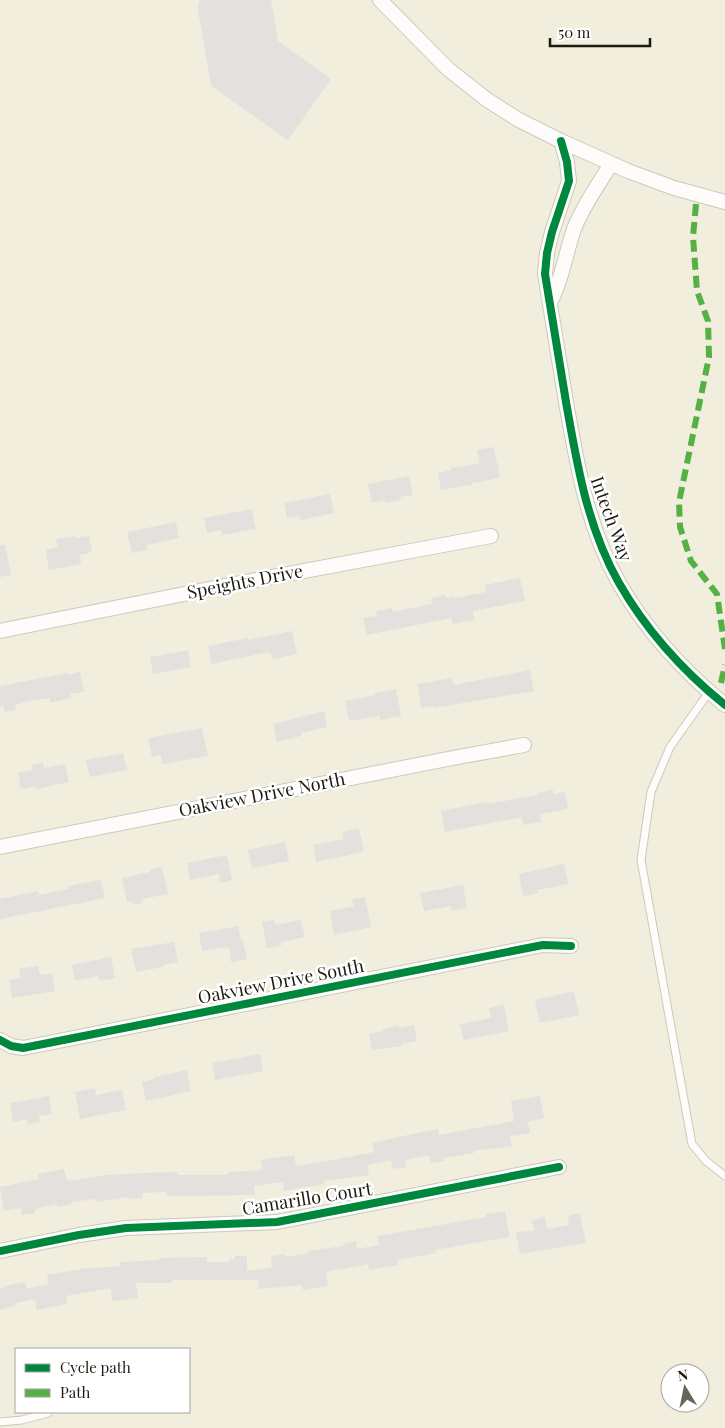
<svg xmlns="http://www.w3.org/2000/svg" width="725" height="1428" viewBox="0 0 725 1428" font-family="'Playfair Display',serif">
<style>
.building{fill:#e4e0dd}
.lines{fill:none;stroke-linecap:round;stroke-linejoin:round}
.service-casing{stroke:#cbc9bb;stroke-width:9}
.minor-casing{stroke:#cbc9bb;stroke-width:16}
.service{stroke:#fdfcfa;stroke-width:7}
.minor{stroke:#fdfcfa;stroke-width:14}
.quiet{stroke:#55b144;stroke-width:6;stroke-dasharray:12 6;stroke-linecap:butt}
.cycleway-casing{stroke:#fff;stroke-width:11}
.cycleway{stroke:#00873e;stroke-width:8}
.labels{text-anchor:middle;stroke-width:5;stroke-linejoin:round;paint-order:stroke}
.street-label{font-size:18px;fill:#1d1b10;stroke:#fff}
</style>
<rect width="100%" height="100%" fill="#f1eedd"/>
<g class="building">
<path d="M199,0H271L278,41L331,79L288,140L211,86L197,5H199Z"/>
<path d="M494,447L500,478L472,483V485L441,490L438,473L451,470V468L480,463L477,450Z"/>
<path d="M409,476L413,495L400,497L401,500L385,503V500L372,503L368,484Z"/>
<path d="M330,494L334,513L301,520L300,516L287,518L284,503Z"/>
<path d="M252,509L256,529L222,535L221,530L207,533L204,518Z"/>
<path d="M176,522L179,538L147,545L148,550L132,553L127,532Z"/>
<path d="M75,536V538L89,536L92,552L80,555L81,564L49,570L46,550L58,547L56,539Z"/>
<path d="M0,545H5L11,575L0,577Z"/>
<path d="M520,578L525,601L473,611L474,620L453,624L451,618L367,635L363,618L377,616L376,611L392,608L393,612L432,604L431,598L445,595L446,598L454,596V598L486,592L485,585Z"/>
<path d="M292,631L297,654L273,659L272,654H269V652L211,664L208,646L248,638V640Z"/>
<path d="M183,651H188L191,667L153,674L150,657Z"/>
<path d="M530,670L534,691L434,708V706L421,708L418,684L452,678L453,685Z"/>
<path d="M80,672L84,692L70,694L71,698L50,703V698L29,701L15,705L16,710L5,712L3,706L0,707V686L67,673L68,675Z"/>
<path d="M396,689L401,716L380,720V716L349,721L345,701L375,695V693Z"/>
<path d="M324,711L327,727L301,733V736L277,742L273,724Z"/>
<path d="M202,728L208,756L163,764L161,755L152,757L148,738Z"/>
<path d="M123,753L127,770L90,777L86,760Z"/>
<path d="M43,763L44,768L65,764L69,782L36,789V786L21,789L18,773L33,770L32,765Z"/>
<path d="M553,790L554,794L565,792L568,809L540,814L541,822L523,825L522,817L445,832L441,811L487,802V804L538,795V793Z"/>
<path d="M359,828L364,852L316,862L313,845L344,839L342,832Z"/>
<path d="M285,842L289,861L252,868L248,850Z"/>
<path d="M227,855L232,880L220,883L219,874L190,880L187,863Z"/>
<path d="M564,864L568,884L537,890L538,893L523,896L519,874Z"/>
<path d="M162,867L168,894L142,899L143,903L133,905L132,901L127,902L122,878L150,872L149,870Z"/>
<path d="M101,880L105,898L0,919V899L38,891L39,895L69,889L68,886Z"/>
<path d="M463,885L467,908L452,911L451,906L424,911L420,893Z"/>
<path d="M365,897L371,927L334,935L330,911L354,906L352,899Z"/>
<path d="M274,920L275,925L301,920L305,937L281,942L282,945L267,948L262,922Z"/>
<path d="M238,926L241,940H243L247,959L231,962L229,947L202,951L199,933Z"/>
<path d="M174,942L178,962L163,965V967L136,972L131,949Z"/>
<path d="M111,957L115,978L99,981L98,976L75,981L72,965Z"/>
<path d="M38,966L40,975L52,973L55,991L12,998L9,980L20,978L19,969Z"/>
<path d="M574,991L579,1015L540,1023L535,1000Z"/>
<path d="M504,1005L509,1031L464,1040L460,1024L491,1018L489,1008Z"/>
<path d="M399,1025V1028L414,1025L417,1041L401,1044L402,1046L372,1050L369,1034L383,1031V1029Z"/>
<path d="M260,1054L263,1071L215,1080L212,1063Z"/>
<path d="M187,1070L191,1091L146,1101L142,1082L154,1079V1077Z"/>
<path d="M95,1088L96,1095L122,1090L126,1110L80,1119L75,1092Z"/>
<path d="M49,1096L52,1114L39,1116L40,1122L28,1124L27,1119L13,1122L10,1103Z"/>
<path d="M540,1096L544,1118L528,1122L530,1133L510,1136L512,1146L474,1151V1153L444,1158V1161L431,1163L429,1155L405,1160L406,1167L393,1169L391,1160L367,1165L369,1175L324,1181V1184L284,1191L283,1182L254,1186L255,1195L167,1196V1192L142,1193L143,1198L129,1199V1197L96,1202L95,1199L71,1202L72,1204L58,1207L57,1204L35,1209V1213L22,1215L21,1208L4,1211L0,1187L39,1179L38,1174L64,1169L67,1181L106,1175L145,1173L178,1172V1175H228V1172L263,1170L261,1160L294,1155L296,1166L326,1161L374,1152L372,1143L408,1135L438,1129L439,1135L514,1121L511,1101Z"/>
<path d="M505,1211L510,1237L435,1250L436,1253L397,1260L398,1265L369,1270L368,1264L326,1272L328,1286L305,1290H303L302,1285L259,1289L258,1280H172V1283H136L138,1298L112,1301L111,1288L66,1296L67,1304L37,1310L35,1299L15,1303V1306L0,1310V1289L5,1288L4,1286L25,1282L27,1289L49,1284L47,1275L94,1267V1268L120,1266V1262L159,1260V1258L207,1257V1262H229V1259H235V1256H247V1271L272,1267L271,1256L285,1254V1257L309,1253L308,1251L343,1246V1244L356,1241L357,1249L379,1245L378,1236L486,1217V1214Z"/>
<path d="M580,1213L586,1243L520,1254L516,1232L534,1231L532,1220L545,1217L547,1229L569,1225L568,1216Z"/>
</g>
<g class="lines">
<defs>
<g id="service">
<path d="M709,692L670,747L651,792L641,860L692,1144L706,1161L725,1176"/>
<path d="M0,1422L22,1420L48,1413"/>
</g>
<g id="minor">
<path d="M380,0L448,69L486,99L517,119L561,141L628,171L674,188L725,202"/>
<path d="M561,141L567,162L569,181L552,232L547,253L545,274C552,317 559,359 566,402C577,464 587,527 619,583C646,630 683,671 725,705"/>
<path d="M550,303C563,278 565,255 574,229C583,206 598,185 611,164"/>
<path d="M0,631L224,586L491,536"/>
<path d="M0,847L458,757L524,745"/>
<path d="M0,1040L11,1046L23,1048L543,945L571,946"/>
<path d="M0,1251L79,1235L126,1228L277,1222L559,1167"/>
</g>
</defs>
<use href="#service" class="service-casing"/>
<use href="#minor" class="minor-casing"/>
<use href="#service" class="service"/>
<use href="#minor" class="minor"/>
<g class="quiet">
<path d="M696,204L693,237L697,291L708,321L709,357L679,502L680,527L691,561L717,594L725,649"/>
<path d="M721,683L725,665"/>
</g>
<defs>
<g id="cycleway">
<path d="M561,141L567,162L569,181L552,232L547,253L545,274C552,317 559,359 566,402C577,464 587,527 619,583C646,630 683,671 725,705"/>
<path d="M0,1040L11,1046L23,1048L543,945L571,946"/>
<path d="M0,1251L79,1235L126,1228L277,1222L559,1167"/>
</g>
</defs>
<use href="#cycleway" class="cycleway-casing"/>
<use href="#cycleway" class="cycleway"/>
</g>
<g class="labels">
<g class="street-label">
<text transform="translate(611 519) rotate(70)" y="6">Intech Way</text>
<text transform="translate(245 582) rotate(-11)" y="6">Speights Drive</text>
<text transform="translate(262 795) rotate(-11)" y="6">Oakview Drive North</text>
<text transform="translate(281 982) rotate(-11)" y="6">Oakview Drive South</text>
<text transform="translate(307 1199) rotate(-9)" y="6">Camarillo Court</text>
</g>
</g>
<rect x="15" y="1348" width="175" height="65" fill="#ffffff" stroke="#a5a49f"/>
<rect x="25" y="1364" width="25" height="8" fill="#00873e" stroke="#a5a49f"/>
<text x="60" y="1373" font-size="15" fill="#1d1b10">Cycle path</text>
<rect x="25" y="1389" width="25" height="8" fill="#55b144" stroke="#a5a49f"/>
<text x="60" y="1398" font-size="15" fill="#1d1b10">Path</text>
<g transform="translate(685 1388) rotate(350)"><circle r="24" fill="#ffffff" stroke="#a5a49f"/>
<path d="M0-4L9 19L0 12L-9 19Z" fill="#676558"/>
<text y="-8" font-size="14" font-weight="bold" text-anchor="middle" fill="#1d1b10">N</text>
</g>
<path d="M550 38v8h100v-8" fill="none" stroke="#1d1b10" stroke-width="2.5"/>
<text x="558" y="38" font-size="15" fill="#1d1b10" stroke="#ffffff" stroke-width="4" paint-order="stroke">50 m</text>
</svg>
